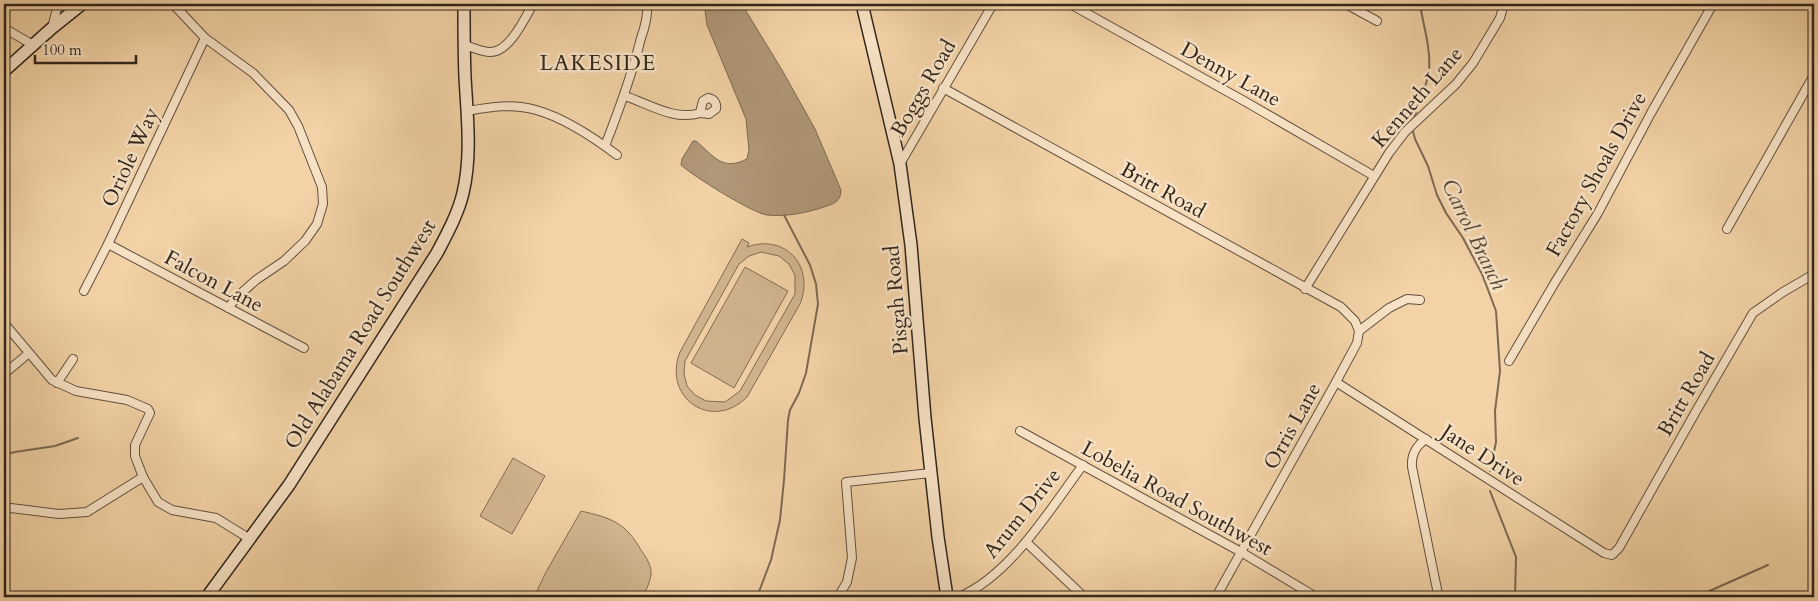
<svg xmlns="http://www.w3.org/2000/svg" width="1818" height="601" viewBox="0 0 1818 601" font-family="Cardo,serif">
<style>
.green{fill:#d1b58e;stroke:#816d54;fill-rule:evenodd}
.water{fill:#b09777;stroke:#7d6952}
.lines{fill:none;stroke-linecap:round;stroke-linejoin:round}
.stream{stroke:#7d6952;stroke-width:2}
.street-casing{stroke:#61503e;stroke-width:10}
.secondary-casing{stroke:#31251b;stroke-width:14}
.street{stroke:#f7e2c5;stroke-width:8}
.secondary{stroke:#f7e2c5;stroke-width:11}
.labels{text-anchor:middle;stroke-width:5;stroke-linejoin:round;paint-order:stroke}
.street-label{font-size:21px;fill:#31251b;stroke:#f7e2c5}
.neighbourhood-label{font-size:22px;letter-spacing:1px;fill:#31251b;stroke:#f7e2c5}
.water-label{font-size:22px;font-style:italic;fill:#574737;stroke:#f7e2c5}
</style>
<rect width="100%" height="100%" fill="#f2d2a6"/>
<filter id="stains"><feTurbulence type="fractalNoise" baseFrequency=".004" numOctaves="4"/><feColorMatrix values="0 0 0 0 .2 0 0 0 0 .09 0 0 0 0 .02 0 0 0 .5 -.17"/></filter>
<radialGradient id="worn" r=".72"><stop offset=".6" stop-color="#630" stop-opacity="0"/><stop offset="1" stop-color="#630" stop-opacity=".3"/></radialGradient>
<g class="green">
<path d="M742,239L749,243L747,247C786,233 815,267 800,304L747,397C712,432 662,398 680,352ZM761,252L779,256L789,264L795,275V294L740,391L725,402L706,401L695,395L687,386L684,374L685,361L739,264L749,256Z"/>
<path d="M745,267L788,291L734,388L691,363Z"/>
<path d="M513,458L545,476L512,534L480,516Z"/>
<path d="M581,511C611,518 625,522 641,550C646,557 652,566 651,575C650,582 646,590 643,597H534L546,572Z"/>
</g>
<path class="water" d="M707,4H740L746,11L782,70L815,129L841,190C841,202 833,204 824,207C806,213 786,217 767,215C752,213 693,176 681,165L682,159L693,141H696C713,155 722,172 747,159L749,150L746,119L707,25L705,10Z"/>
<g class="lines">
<g class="stream">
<path d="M1414,119C1418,102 1427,88 1429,70C1431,48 1423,25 1420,4"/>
<path d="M1413,131L1415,139L1428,166L1437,195L1446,213L1463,238L1482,274L1496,311L1500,371L1495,411L1496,442L1490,471"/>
<path d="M4,455L15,452L55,446L78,438"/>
<path d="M1490,491L1516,557L1515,597"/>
<path d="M757,597L771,560L780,520L784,480L788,420L790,410L799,393L806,373L818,304L816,284L810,265L784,215"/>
<path d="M1696,597L1768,565"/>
</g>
<defs>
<g id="street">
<path d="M173,4L205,38L253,73L289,110L298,126L322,187L323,204L317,224L305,241L284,261L256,280L238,296L228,308"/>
<path d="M1070,4L1246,102L1374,176"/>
<path d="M1346,4L1377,21"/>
<path d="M4,28L33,45"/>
<path d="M52,28L58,4"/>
<path d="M464,45C472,47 481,52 490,52C509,53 525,18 533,4"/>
<path d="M943,88L1341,307L1355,321L1359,331"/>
<path d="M625,96C649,104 674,121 700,113"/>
<path d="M708,98C714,99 717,103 716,109L709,114L700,113L703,101Z"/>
<path d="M467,111C490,107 513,103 536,110C565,118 593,137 617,155"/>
<path d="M605,146C619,110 632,75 641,38C645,27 648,16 647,4"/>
<path d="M900,164L993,4"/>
<path d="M1727,229L1814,75"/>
<path d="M108,244L304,348"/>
<path d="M1305,289L1389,153L1405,132L1456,84L1473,63L1500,18L1504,4"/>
<path d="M84,291L108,244L205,38"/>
<path d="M4,323L52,380L76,391L127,400L148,409L150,413L135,445V456L143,477L158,502L172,510L216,518L250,539"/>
<path d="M1509,361L1554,284L1598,213L1651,113L1713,4"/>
<path d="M4,374L29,353"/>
<path d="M1336,382L1604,553L1612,555L1619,548L1695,413L1753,313L1783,292L1814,274"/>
<path d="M57,383L73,359"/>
<path d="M1020,431L1241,552L1316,597"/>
<path d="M1426,439C1416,446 1411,454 1412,467L1438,594"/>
<path d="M4,510L11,508L59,514L87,512L143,477"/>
<path d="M1026,542L1084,597"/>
<path d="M838,597L847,582L852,558L846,482L931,473"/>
<path d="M959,597C1011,575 1050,509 1083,465"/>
<path d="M1216,597L1336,382L1357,343L1359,331L1389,308L1407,299L1420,300"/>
</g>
<g id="secondary">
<path d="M862,4L900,164L911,245L925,418L938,537L947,597"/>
<path d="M4,71L52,28L82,4"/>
<path d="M207,597L289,485L437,253C447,234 458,214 463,193C472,155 467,115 465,77C464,53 464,28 464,4"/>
</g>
</defs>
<use href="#street" class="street-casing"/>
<use href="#secondary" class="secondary-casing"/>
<use href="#street" class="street"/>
<use href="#secondary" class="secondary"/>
</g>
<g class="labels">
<g class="street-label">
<text transform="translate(1231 74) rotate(29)" y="7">Denny Lane</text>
<text transform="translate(923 88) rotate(-60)" y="7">Boggs Road</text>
<text transform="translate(1417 97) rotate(-49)" y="7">Kenneth Lane</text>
<text transform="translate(130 157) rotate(-65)" y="7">Oriole Way</text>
<text transform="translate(1596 174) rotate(-61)" y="7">Factory Shoals Drive</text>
<text transform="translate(1163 190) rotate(29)" y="7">Britt Road</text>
<text transform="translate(214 281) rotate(28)" y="7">Falcon Lane</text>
<text transform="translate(896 300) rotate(-95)" y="7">Pisgah Road</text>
<text transform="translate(360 334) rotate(-58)" y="7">Old Alabama Road Southwest</text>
<text transform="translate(1686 394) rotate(-60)" y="7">Britt Road</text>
<text transform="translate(1292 426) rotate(-61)" y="7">Orris Lane</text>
<text transform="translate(1483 455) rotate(33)" y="7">Jane Drive</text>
<text transform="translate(1177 498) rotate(29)" y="7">Lobelia Road Southwest</text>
<text transform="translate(1022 513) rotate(-51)" y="7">Arum Drive</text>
</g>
<g class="neighbourhood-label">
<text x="598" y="70">LAKESIDE</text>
</g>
<g class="water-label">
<text transform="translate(1475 234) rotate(64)" y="8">Carrol Branch</text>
</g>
</g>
<rect width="1818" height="601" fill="none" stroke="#f2d2a6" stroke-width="20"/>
<rect x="5" y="5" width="1808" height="591" fill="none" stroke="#31251b" stroke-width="2.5"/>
<rect x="10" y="10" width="1798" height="581" fill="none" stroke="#31251b"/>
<path d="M35 55v8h101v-8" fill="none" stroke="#31251b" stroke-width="2.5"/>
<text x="42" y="55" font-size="15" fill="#31251b" stroke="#f7e2c5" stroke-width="4" paint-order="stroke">100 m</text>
<rect width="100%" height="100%" filter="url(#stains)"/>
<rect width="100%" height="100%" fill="url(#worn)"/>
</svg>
